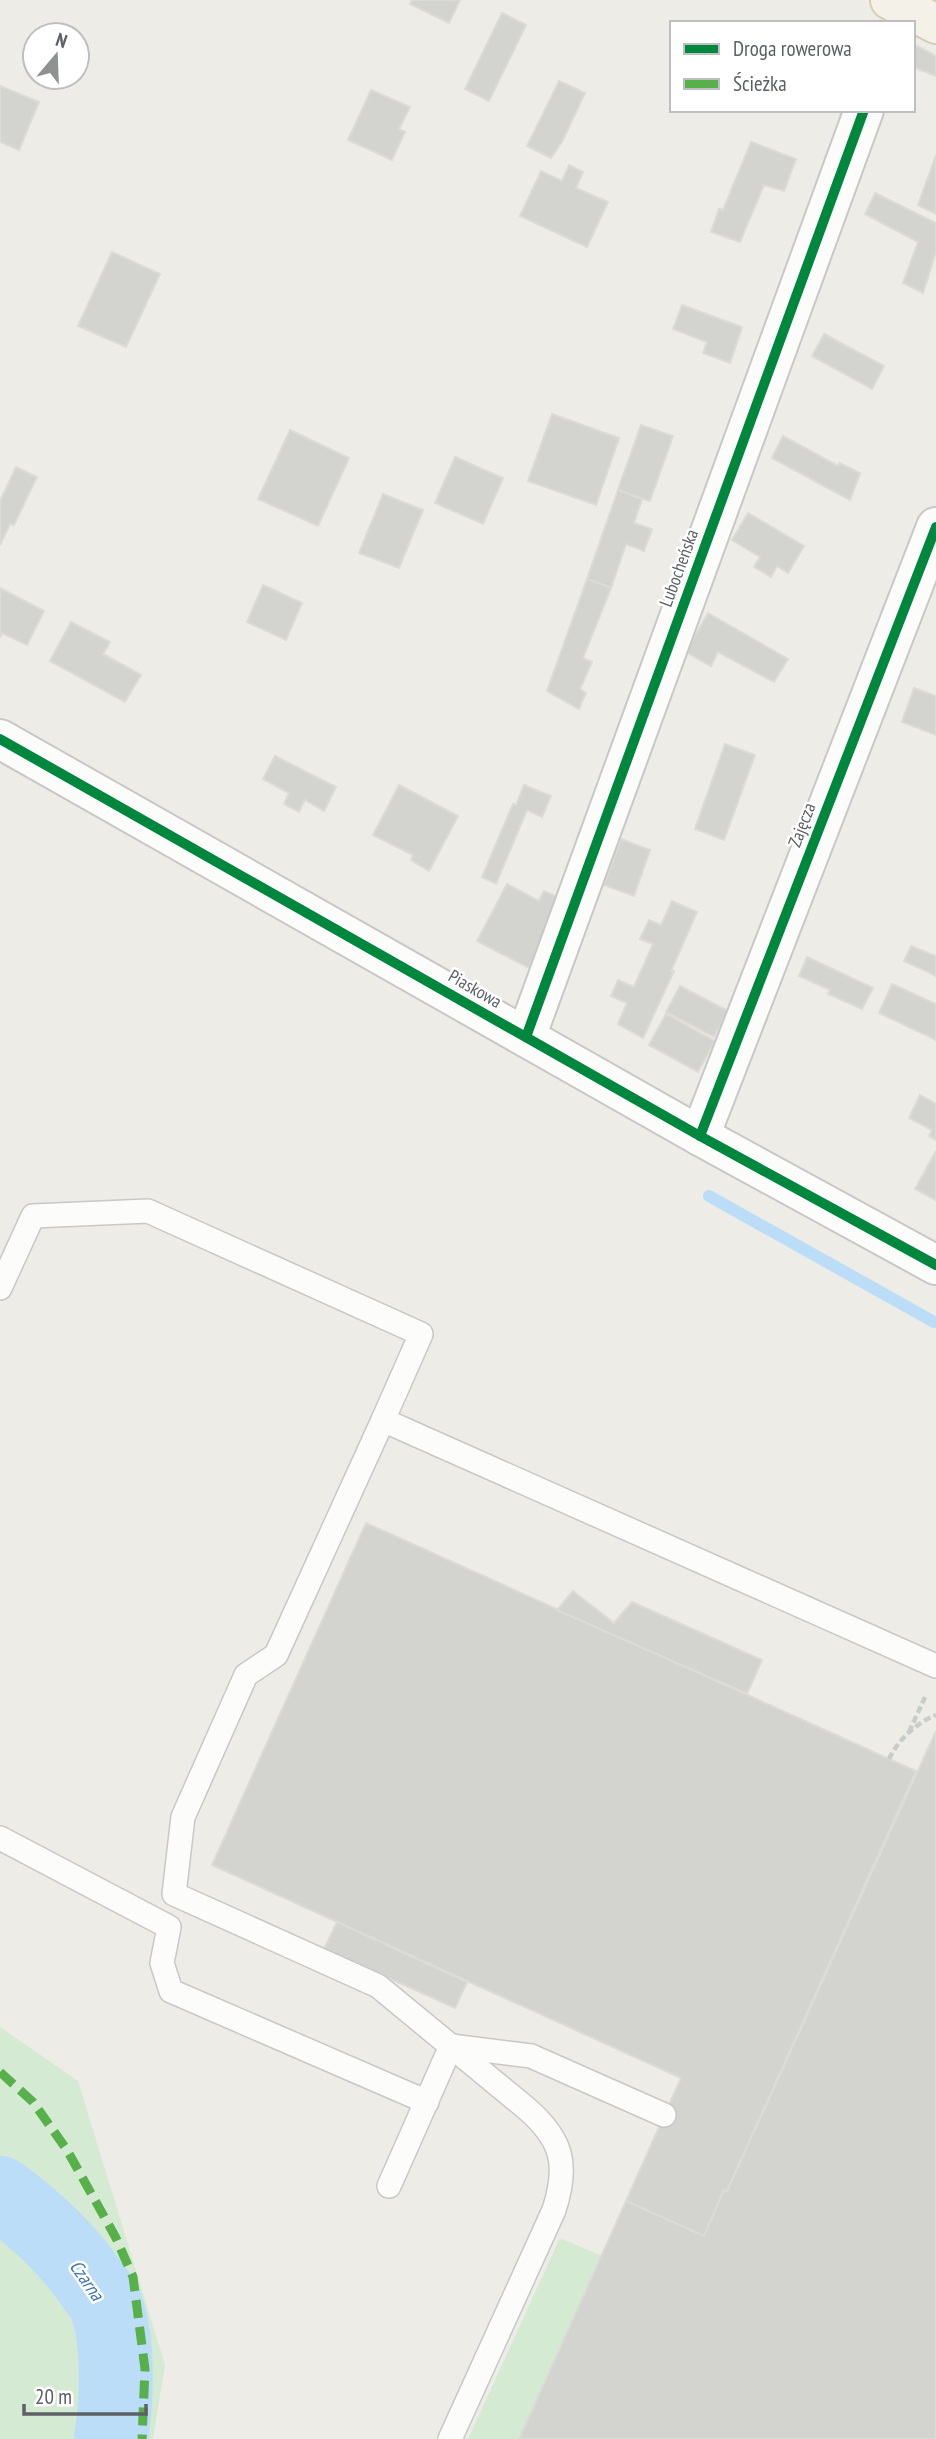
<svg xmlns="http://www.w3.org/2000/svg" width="936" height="2439" viewBox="0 0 936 2439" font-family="'PT Sans Narrow',sans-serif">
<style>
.green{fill:#d5ead3}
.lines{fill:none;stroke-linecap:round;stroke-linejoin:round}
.stream{stroke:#bbddf8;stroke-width:12}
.river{stroke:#bbddf8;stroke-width:74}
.building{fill:#d3d3d0;stroke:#dcdbd6;stroke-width:2}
.lane-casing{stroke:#c8c8c8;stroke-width:26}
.street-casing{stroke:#c8c8c8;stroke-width:42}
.primary-casing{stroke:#d6cdb4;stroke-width:42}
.path{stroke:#c9cdca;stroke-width:4.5;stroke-dasharray:7 3.5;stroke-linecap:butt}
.lane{stroke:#fcfcfb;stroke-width:23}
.street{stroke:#fcfcfb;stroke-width:38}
.primary{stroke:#f3f1e8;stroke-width:38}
.quiet{stroke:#58b04a;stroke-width:9;stroke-dasharray:18 9;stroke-linecap:butt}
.cycleway-casing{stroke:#fff;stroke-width:15}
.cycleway{stroke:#00873e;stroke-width:10}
.labels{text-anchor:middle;stroke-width:5;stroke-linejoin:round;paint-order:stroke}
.street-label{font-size:18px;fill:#5d6066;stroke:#fff}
.water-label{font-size:19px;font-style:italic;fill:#3e75b5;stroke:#fff}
</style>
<rect width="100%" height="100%" fill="#edece7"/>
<g class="green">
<path d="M0,2027L78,2081L165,2365L153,2439H0Z"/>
<path d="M560,2238L602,2256L519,2439H468Z"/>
</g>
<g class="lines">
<path class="stream" d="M709,1196L934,1322"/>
<path class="river" d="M0,2193C34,2218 67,2248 91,2283C95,2289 101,2295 104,2301C120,2337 117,2401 111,2439"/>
</g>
<g class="building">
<path d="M412,0H460L449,23L410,4Z"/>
<path d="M502,13L526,25L489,101L465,89Z"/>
<path d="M913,44L936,56V76L913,67Z"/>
<path d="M559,81L585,93L563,140L551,158L527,146Z"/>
<path d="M0,86L39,102L19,150L0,142Z"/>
<path d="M371,90L410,107L399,129L405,132L392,160L348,140Z"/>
<path d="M751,142L796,159L784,191L764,185L740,242L711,232L719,209L723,210Z"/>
<path d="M936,155V214L918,205Z"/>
<path d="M569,165L583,172L576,188L608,202L587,247L520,216L541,171L562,181Z"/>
<path d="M875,193L936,223V252L923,293L903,283L918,242L865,214Z"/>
<path d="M112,252L160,274L126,347L78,326Z"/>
<path d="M682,305L742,327L730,363L703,353L707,342L673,329Z"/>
<path d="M824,334L884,366L872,389L812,356Z"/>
<path d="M552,414L619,438L596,505L528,481Z"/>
<path d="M641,425L673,436L650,501L618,490Z"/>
<path d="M290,430L349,458L318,526L258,499Z"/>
<path d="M783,436L838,466L840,463L860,473L850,500L772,458Z"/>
<path d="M455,457L503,478L483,524L435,503Z"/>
<path d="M16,467L37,477L14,525L10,524L0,545V501Z"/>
<path d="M618,490L642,499L634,523L652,529L644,551L626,544L611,588L587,579Z"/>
<path d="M383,494L423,510L399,568L359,553Z"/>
<path d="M748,513L804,546L788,573L777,566L771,577L754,567L760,557L732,540Z"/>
<path d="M587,579L611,588L583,658L592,662L580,689L586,693L579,709L547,691Z"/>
<path d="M263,585L302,603L286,640L247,622Z"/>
<path d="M0,588L44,611L27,645L2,633L0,638Z"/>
<path d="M708,613L788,659L774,682L718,652L711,666L686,652Z"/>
<path d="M71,622L110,642L103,654L141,675L125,702L50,661Z"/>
<path d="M914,688L936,696V735L902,722Z"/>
<path d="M725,744L755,755L724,840L695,829Z"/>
<path d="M275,756L336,787L324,811L305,800L299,812L284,804L289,793L263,779Z"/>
<path d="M399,785L458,816L429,871L411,860L413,855L373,835Z"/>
<path d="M524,785L551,796L542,817L527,810L496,884L482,877L513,804L516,805Z"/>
<path d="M621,839L650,850L634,896L604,885Z"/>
<path d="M507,884L539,901L544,891L564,900L529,968L477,941Z"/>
<path d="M672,901L697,912L671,971H674L643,1038L618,1024L627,1003L611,996L618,980L634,987L653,944L640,939L649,920L661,925Z"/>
<path d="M911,946L936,956V976L904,961Z"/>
<path d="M807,957L873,988L862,1009L828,994L830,990L799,976Z"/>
<path d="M892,984L936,1004V1040L879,1013Z"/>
<path d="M680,986L728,1011L714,1037L666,1012Z"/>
<path d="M666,1014L715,1041L698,1072L649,1045Z"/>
<path d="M920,1095L936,1104V1140L929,1136L932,1130L909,1118Z"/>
<path d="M936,1151V1200L915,1189Z"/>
<path d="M366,1523L916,1771L727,2191L724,2190L704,2236L626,2201L681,2078L212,1865Z"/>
<path d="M573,1591L614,1623L632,1602L762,1660L747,1694L557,1610Z"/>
<path d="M936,1731V2439H519L626,2201L704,2236L724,2190L727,2191Z"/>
<path d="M337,1922L467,1982L455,2008L324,1949Z"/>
</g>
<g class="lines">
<defs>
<g id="lane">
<path d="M0,1288L33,1216L148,1211L421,1334L383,1420"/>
<path d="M0,1838L169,1927L162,1963L171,1991L427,2102"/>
<path d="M389,2186L451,2046L531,2056L664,2115"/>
<path d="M450,2439L554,2210C569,2164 562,2139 526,2108L378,1986L174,1894L183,1817L246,1675L276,1655L383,1420L936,1666"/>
</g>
<g id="street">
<path d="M0,739L700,1136L936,1265"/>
<path d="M526,1037L864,110"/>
<path d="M700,1136L936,527"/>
</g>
<path id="primary" d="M890,0L936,24"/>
</defs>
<use href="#lane" class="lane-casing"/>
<use href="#street" class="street-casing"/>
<use href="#primary" class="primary-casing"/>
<g class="path">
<path d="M909,1732L926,1695"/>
<path d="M889,1759C898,1740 916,1723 936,1715"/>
</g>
<use href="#lane" class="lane"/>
<use href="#street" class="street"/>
<use href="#primary" class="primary"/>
<path class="quiet" d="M0,2072L33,2102L67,2150L116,2238L133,2277L145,2369L142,2439"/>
<defs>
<g id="cycleway">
<path d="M0,739L700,1136L936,1265"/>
<path d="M526,1037L864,110"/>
<path d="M700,1136L936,527"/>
</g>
</defs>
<use href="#cycleway" class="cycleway-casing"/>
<use href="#cycleway" class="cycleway"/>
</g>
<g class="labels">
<g class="street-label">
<text transform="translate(679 568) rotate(-70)" y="6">Lubocheńska</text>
<text transform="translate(802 825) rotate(-69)" y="6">Zajęcza</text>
<text transform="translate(475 989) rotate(30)" y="6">Piaskowa</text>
</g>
<g class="water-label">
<text transform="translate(87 2280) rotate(55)" y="7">Czarna</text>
</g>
</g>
<rect x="670" y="21" width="245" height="91" fill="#ffffff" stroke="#bebfc2" stroke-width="2"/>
<rect x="684" y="44" width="35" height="10" fill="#00873e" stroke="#bebfc2" stroke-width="2"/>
<text x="733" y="56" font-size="21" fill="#5d6066">Droga rowerowa</text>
<rect x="684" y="79" width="35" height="10" fill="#58b04a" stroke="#bebfc2" stroke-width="2"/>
<text x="733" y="91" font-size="21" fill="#5d6066">Ścieżka</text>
<g transform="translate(56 56) rotate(19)"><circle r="33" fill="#ffffff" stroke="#bebfc2" stroke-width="2"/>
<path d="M0-5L12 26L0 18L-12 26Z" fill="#8f9193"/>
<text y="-10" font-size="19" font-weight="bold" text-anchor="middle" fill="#5d6066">N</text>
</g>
<path d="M24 2404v10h122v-10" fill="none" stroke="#5d6066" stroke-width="3.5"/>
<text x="35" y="2404" font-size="21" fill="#5d6066" stroke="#ffffff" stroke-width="5" paint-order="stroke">20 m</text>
</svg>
